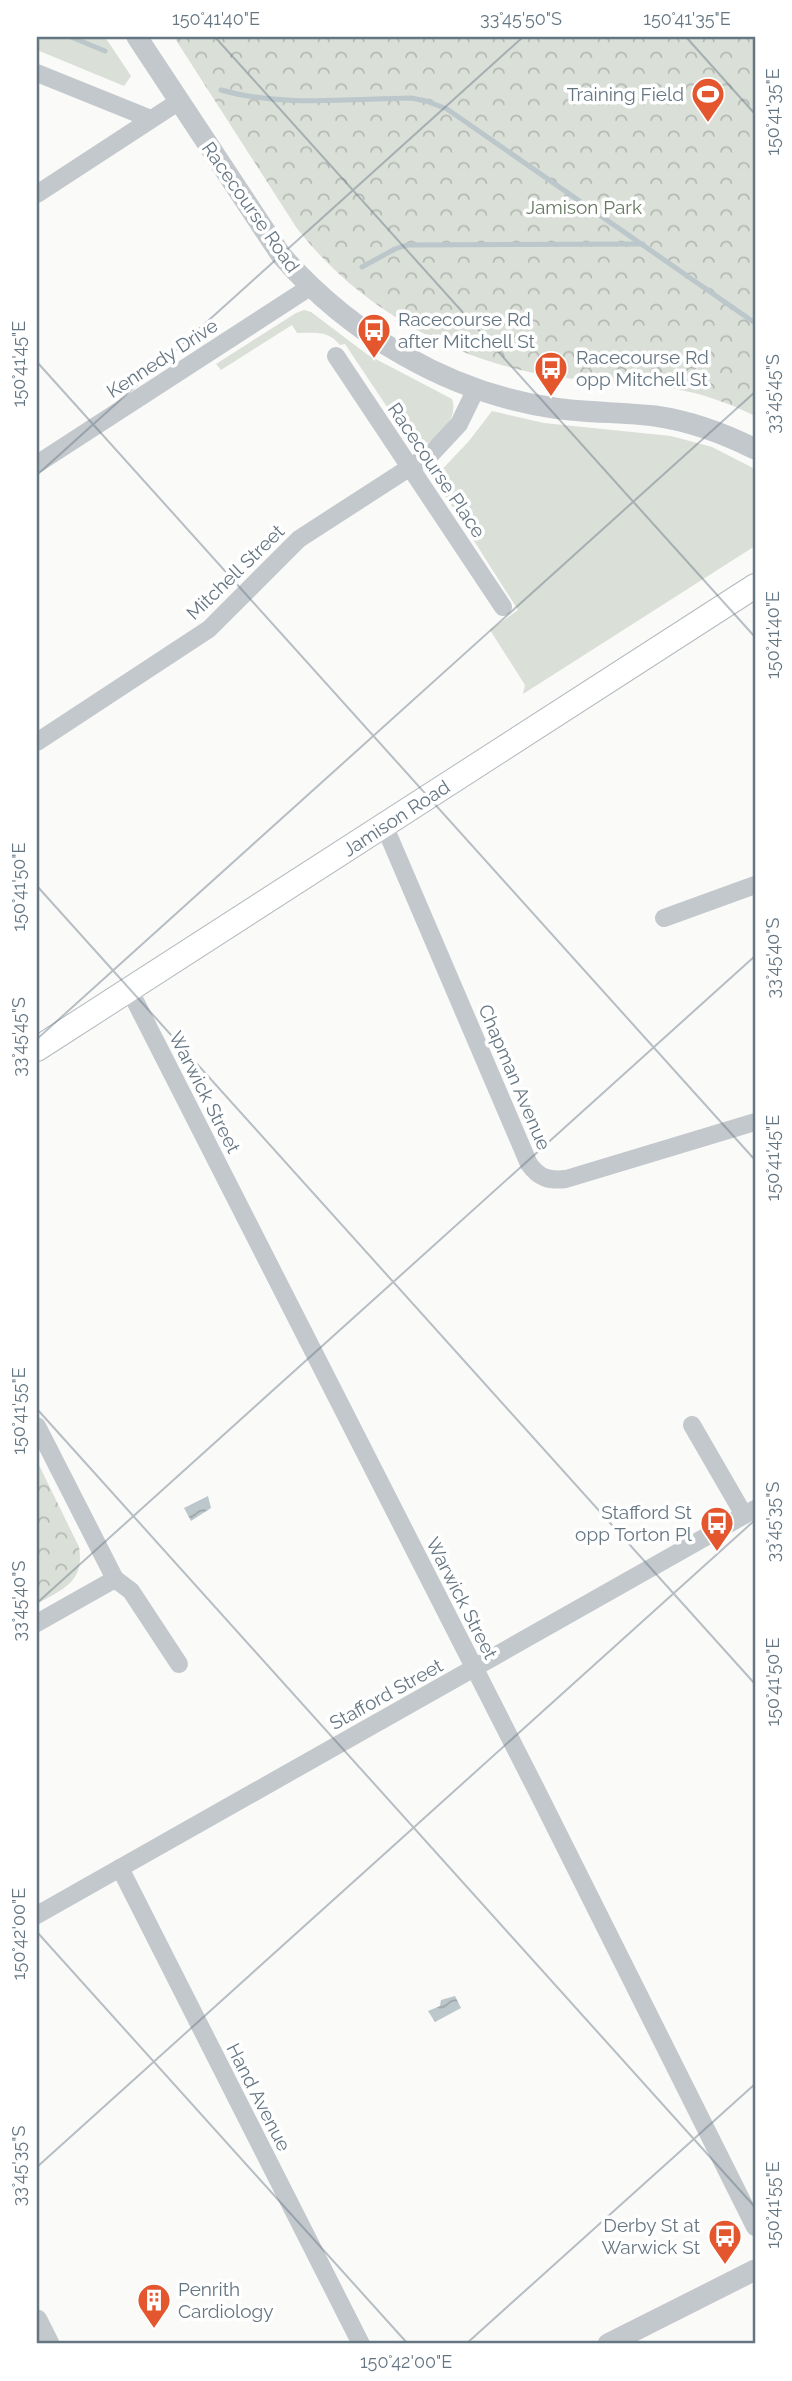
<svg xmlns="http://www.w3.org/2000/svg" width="792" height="2381" viewBox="0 0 792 2381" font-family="Raleway,sans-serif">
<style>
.green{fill:#dadfd7}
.park{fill:url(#park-crowns)}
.water{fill:url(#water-waves)}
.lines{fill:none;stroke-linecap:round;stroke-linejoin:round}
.stream{stroke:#bbc7cb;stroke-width:5}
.secondary-casing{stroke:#b3babf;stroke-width:26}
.minor{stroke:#c3c8cc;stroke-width:18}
.tertiary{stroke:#c3c8cc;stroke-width:21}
.secondary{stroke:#fff;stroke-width:24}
.ticks{fill:none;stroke:#657683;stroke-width:2;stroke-opacity:0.45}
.labels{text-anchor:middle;stroke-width:7;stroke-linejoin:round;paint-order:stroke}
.poi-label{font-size:19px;fill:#657683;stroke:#fff;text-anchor:end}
.street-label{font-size:19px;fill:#657683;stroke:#fff}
.park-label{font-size:19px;fill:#687a64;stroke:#fff}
.neatline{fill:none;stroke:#657683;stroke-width:2.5}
.ticks-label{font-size:18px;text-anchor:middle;fill:#657683}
</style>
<defs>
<pattern id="park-crowns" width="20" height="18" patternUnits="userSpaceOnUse" patternTransform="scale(1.75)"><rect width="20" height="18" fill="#dadfd7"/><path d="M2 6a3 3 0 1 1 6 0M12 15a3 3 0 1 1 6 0" fill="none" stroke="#b4b9b4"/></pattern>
<pattern id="water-waves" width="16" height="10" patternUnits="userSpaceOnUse" patternTransform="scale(1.75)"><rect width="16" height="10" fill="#bbc7cb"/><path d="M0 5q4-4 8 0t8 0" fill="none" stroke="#9ca6aa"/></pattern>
</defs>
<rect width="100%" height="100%" fill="#fafaf8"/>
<g class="green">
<path d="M37,37H105L131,76L124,86L37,50Z"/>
<path d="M304,310L311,312L368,355L452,399C460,419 432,453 411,443L345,344L340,345C328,330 315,333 297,333L292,325L221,370L216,364L296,313Z"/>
<path d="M492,411L544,423L671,436L712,447L755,469V546L523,694L525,685L490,630L518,610L434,478L469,441Z"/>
</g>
<g class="park">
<path d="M174,37H755V416C735,406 712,397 690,392C647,382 602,383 558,377C457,363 359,309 296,227Z"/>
<path d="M37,1461L79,1547C85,1582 63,1589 37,1604Z"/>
</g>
<g class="water">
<path d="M208,1496L211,1508L191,1521L184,1508Z"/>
<path d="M455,1996L461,2008L435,2022L428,2011L440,2006L441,2000Z"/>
</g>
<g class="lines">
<g class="stream">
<path d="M71,37L105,51"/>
<path d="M221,90C281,107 348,99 411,98L426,101L447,109L755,323"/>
<path d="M362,267L395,249L407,245L643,244"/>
</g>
<defs>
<path id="secondary" d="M37,1049L755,586"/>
</defs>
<use href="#secondary" class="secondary-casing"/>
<g class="minor">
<path d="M37,73L151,119"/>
<path d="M37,194L178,102"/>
<path d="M336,356L503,607"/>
<path d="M37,464L310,287"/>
<path d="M37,742L209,629L299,539L432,453L459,424L476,389"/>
<path d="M384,825L529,1164C539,1178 549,1181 566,1179L755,1122"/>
<path d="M664,918L755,885"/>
<path d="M129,989L537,1791L755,2227"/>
<path d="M692,1425L744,1515"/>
<path d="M37,1426L115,1579L37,1623"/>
<path d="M115,1579L131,1591L179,1664"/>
<path d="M120,1868L361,2344"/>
<path d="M37,1915L755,1509"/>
</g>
<g class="tertiary">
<path d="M137,37L281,255C350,334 449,393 554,408C587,413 621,412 655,416C690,421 723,433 755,449"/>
<path d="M37,2320L49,2344"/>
<path d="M608,2344L755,2270"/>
</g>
<use href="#secondary" class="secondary"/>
</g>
<path class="ticks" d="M215,37L755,637M686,37L755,114M37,362L755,1160M37,475L523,37M37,886L755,1684M37,1039L755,392M37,1409L755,2207M37,1603L755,956M37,1932L408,2344M37,2167L755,1520M466,2344L755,2084"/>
<defs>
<symbol id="stadium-pin" viewBox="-11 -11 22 30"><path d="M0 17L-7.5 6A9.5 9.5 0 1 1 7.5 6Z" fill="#e4572e" stroke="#fff"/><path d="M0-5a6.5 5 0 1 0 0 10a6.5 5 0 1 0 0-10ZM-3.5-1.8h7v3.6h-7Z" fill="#fff"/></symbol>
<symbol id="bus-pin" viewBox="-11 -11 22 30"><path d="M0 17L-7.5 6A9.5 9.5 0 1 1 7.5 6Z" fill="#e4572e" stroke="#fff"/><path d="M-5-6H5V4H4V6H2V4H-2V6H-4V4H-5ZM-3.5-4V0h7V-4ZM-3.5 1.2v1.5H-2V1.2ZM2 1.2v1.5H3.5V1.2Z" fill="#fff"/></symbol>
<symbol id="building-pin" viewBox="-11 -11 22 30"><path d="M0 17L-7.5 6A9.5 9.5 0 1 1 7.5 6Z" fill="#e4572e" stroke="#fff"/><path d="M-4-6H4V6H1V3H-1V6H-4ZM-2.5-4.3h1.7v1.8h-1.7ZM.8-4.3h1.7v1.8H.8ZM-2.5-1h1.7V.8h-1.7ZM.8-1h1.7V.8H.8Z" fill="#fff"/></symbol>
</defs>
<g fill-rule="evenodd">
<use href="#stadium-pin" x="689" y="75" width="38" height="52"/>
<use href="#bus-pin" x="355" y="311" width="38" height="52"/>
<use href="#bus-pin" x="532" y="349" width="38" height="52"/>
<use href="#bus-pin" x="698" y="1504" width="38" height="52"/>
<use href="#bus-pin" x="706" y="2217" width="38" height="52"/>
<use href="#building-pin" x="135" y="2281" width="38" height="52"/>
</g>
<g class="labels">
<g class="poi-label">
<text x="684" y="101">Training Field</text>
<text x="398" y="326" text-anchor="start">Racecourse Rd<tspan x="398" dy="22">after Mitchell St</tspan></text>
<text x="576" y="364" text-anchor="start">Racecourse Rd<tspan x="576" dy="22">opp Mitchell St</tspan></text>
<text x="692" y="1519">Stafford St<tspan x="692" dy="22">opp Torton Pl</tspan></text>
<text x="700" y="2232">Derby St at<tspan x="700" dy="22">Warwick St</tspan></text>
<text x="178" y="2296" text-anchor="start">Penrith<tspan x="178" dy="22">Cardiology</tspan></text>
</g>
<g class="street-label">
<text transform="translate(251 207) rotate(55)" y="7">Racecourse Road</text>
<text transform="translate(162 358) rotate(-33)" y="7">Kennedy Drive</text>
<text transform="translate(437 470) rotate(56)" y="7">Racecourse Place</text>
<text transform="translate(235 572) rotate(-44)" y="7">Mitchell Street</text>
<text transform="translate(396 818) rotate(-33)" y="7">Jamison Road</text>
<text transform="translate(515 1077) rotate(67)" y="7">Chapman Avenue</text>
<text transform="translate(205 1092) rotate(63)" y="7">Warwick Street</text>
<text transform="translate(462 1598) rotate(63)" y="7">Warwick Street</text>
<text transform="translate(386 1694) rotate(-29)" y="7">Stafford Street</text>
<text transform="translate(259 2097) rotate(63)" y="7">Hand Avenue</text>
</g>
<g class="park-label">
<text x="584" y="214">Jamison Park</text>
</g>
</g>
<rect width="792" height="2381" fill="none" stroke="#ffffff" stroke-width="77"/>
<rect x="38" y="38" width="716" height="2304" class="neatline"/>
<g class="ticks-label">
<text x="216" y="25">150°41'40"E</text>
<text x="521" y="25">33°45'50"S</text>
<text x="687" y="25">150°41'35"E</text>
<text transform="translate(773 112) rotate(-90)" y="6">150°41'35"E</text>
<text transform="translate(19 364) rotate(-90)" y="6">150°41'45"E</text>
<text transform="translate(773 394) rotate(-90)" y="6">33°45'45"S</text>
<text transform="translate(773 635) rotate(-90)" y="6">150°41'40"E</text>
<text transform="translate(19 887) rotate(-90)" y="6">150°41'50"E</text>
<text transform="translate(773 958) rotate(-90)" y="6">33°45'40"S</text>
<text transform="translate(19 1037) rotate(-90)" y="6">33°45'45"S</text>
<text transform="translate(773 1158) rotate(-90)" y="6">150°41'45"E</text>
<text transform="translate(19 1411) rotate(-90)" y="6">150°41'55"E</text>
<text transform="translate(773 1522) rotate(-90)" y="6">33°45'35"S</text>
<text transform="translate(19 1601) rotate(-90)" y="6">33°45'40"S</text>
<text transform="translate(773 1682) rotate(-90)" y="6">150°41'50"E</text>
<text transform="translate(19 1934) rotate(-90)" y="6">150°42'00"E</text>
<text transform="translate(19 2166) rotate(-90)" y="6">33°45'35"S</text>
<text transform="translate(773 2205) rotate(-90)" y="6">150°41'55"E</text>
<text x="406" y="2368">150°42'00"E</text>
</g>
</svg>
